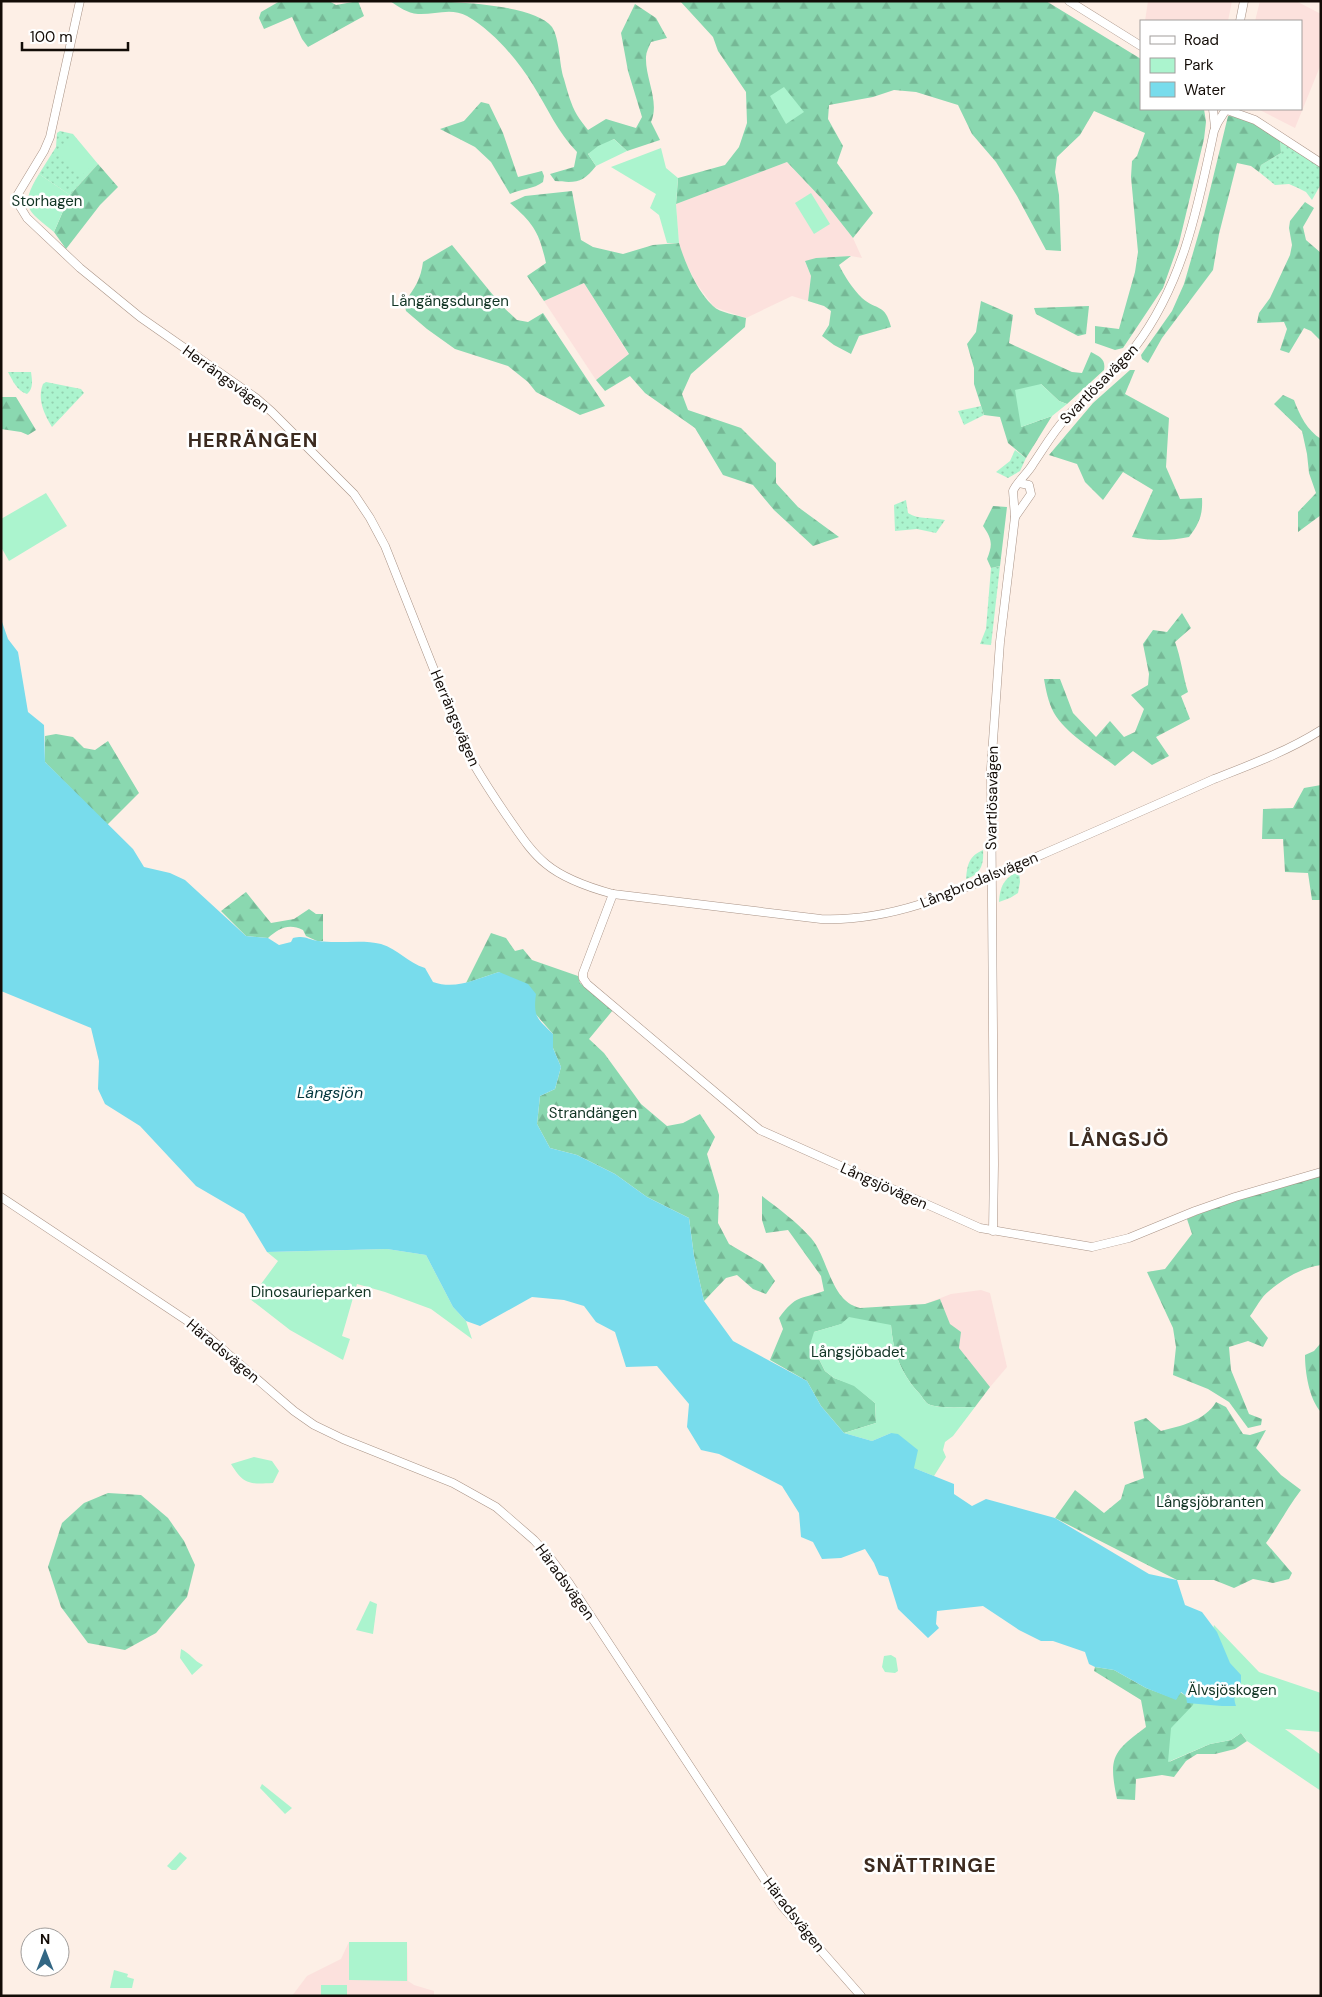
<svg xmlns="http://www.w3.org/2000/svg" width="1322" height="1997" viewBox="0 0 1322 1997" font-family="'DM Sans',sans-serif">
<style>
.education{fill:#fce1dd}
.grass{fill:url(#grass-dots)}
.forest{fill:url(#forest-firs)}
.park{fill:#abf4ce}
.water{fill:#78dcec}
.lines{fill:none;stroke-linecap:round;stroke-linejoin:round}
.tertiary-casing{stroke:#a99386;stroke-width:9}
.tertiary{stroke:#fff;stroke-width:8}
.labels{text-anchor:middle;stroke-width:5;stroke-linejoin:round;paint-order:stroke}
.park-label{font-size:15px;fill:#113424;stroke:#fff}
.street-label{font-size:15px;fill:#130c07;stroke:#fff}
.water-label{font-size:16px;font-style:italic;fill:#03363d;stroke:#fff}
.district-label{font-size:20px;font-weight:bold;letter-spacing:1px;fill:#3c2b20;stroke:#fff}
</style>
<defs>
<pattern id="grass-dots" width="8" height="8" patternUnits="userSpaceOnUse" patternTransform="scale(1.25)"><rect width="8" height="8" fill="#abf4ce"/><path d="M2 2h.1M6 6h.1" fill="none" stroke="#92d0af" stroke-width="1.8" stroke-linecap="round"/></pattern>
<pattern id="forest-firs" width="22" height="20" patternUnits="userSpaceOnUse" patternTransform="scale(1.25)"><rect width="22" height="20" fill="#8ad8b0"/><path d="M5 1l3.5 6h-7zM16 11l3.5 6h-7z" fill="#76b896"/></pattern>
</defs>
<rect width="100%" height="100%" fill="#fdefe6"/>
<g class="education">
<path d="M1148,1H1232L1228,21H1145Z"/>
<path d="M1260,1H1296L1321,14V64L1295,128L1258,109H1301V21H1255Z"/>
<path d="M787,162L823,200L853,238L862,258L851,256L816,258L805,262L811,276L808,301L792,296L746,318L714,307L696,283L683,257L679,243L676,204Z"/>
<path d="M584,283L629,355L596,380L544,301Z"/>
<path d="M981,1290L990,1293L1007,1367L990,1387H983L925,1304L951,1294Z"/>
<path d="M349,1942H407L408,1981L414,1985L434,1991V1996H292L307,1976L341,1959Z"/>
</g>
<g class="grass">
<path d="M60,131L73,134L98,164L70,195L39,174L56,147L57,133Z"/>
<path d="M1280,141L1321,167V184L1312,200L1306,192L1298,188L1289,184L1275,185L1259,172L1261,165L1281,153Z"/>
<path d="M8,372H31C32,380 34,388 27,394C17,391 13,381 8,372Z"/>
<path d="M46,382L81,389L84,393L52,427C44,414 37,399 43,384Z"/>
<path d="M981,406L984,415L964,425L958,411Z"/>
<path d="M1015,450L1026,458L1020,471L1008,478L996,472L1010,461Z"/>
<path d="M906,500L908,513C919,520 932,517 945,520L936,533L917,529L895,531L894,505Z"/>
<path d="M1000,566L991,645L980,644L986,629L991,568Z"/>
<path d="M983,850C984,864 981,874 966,879C967,865 969,856 983,850Z"/>
<path d="M1019,871L1020,882L1018,893L1010,898L999,902C1000,886 1004,878 1019,871Z"/>
</g>
<g class="forest">
<path d="M280,1H329L336,5L358,1L364,16L308,47L302,39L292,17L264,29L259,18L261,12Z"/>
<path d="M390,1C425,1 531,0 552,27C560,39 559,65 564,79C567,90 571,105 577,115C580,120 584,125 588,130L606,119L636,128L642,117L628,71L621,33L635,4L656,18L667,38L651,42C649,47 646,52 646,57C645,78 660,102 651,122L660,140L627,151L614,139L588,154L596,166C583,183 576,183 555,181L550,174L574,167L577,152C558,133 547,107 533,85C517,59 493,31 467,16C451,7 434,15 418,14C407,13 399,7 390,1Z"/>
<path d="M680,1H1046L1141,59V109H1204L1206,122L1204,139L1179,243L1163,288L1123,348L1115,350L1095,343V326L1119,329L1135,272L1138,252L1131,177L1132,161L1137,156L1145,133L1094,111L1080,135L1057,157L1055,172L1059,195L1061,251L1046,250L1017,196L996,162L972,134L958,105L916,92L894,90L873,97L829,105L828,119L843,146L837,163L873,213L853,238L823,200L787,162L676,204L678,178L725,165L739,147L747,123L746,92L718,51L713,37Z"/>
<path d="M481,102L489,104L503,133L518,177L542,171L544,176L543,182C534,189 521,189 510,194L491,162L475,147L440,129L464,121Z"/>
<path d="M1228,116C1249,116 1264,130 1280,141L1281,153L1261,165L1259,172L1251,166L1237,163L1219,234L1213,270L1162,338L1148,363L1142,359L1141,355L1172,311L1184,284L1204,215Z"/>
<path d="M98,164L118,187L100,205L66,249L54,232L70,195Z"/>
<path d="M572,191L581,240L593,247L623,254L653,245L679,243C685,263 697,291 713,306C720,313 737,315 746,318L745,327L691,374L682,394L688,410L741,428L776,463V483L798,507L839,537L813,546L774,510L753,485L723,475L695,428L645,393L630,376L605,391L596,380L629,354L584,283L544,301L527,276L546,263C539,232 534,224 510,203L525,196Z"/>
<path d="M1305,202L1314,208L1303,227L1306,240L1321,253V341L1311,331L1304,328L1289,353L1280,350L1287,329L1284,322L1257,323L1259,313L1270,298L1290,255L1292,245L1289,228L1290,221Z"/>
<path d="M452,245L502,306L517,320L528,322L543,313L605,406L580,415L536,392L528,382L508,366L455,349L427,329L406,311L404,302C415,289 421,278 423,262Z"/>
<path d="M851,256L839,265C845,277 852,288 862,298C877,311 885,303 891,327L859,336L851,354L834,345L822,336L829,325L831,311L824,306L808,301L811,276L805,261L816,258Z"/>
<path d="M981,301L1013,315L1009,343L1072,372L1082,373L1091,352C1100,357 1106,359 1104,370L1067,404L1059,401L1041,384L1021,427L1052,416L1026,458L1008,443L1000,417L984,415L974,384V368L967,344L976,332Z"/>
<path d="M1089,306L1086,334L1078,336L1036,314L1034,308Z"/>
<path d="M1130,370H1135L1125,394L1169,418L1166,467L1180,499L1202,498C1203,515 1199,524 1189,537C1170,541 1150,541 1132,537L1153,490L1123,472L1103,500L1085,482L1077,464L1049,455L1093,403Z"/>
<path d="M1283,395L1294,400C1300,416 1307,430 1321,439V515L1298,532V512L1316,493L1309,473L1307,454L1302,431L1274,404Z"/>
<path d="M1,397H16L36,430L28,435L21,432L1,429Z"/>
<path d="M993,506L1007,507L1000,566L991,568L987,559C993,544 992,539 983,526Z"/>
<path d="M1182,613L1191,628L1175,642C1181,658 1183,676 1188,692L1181,696L1190,719L1156,737L1169,756L1152,765L1133,751L1115,766C1097,752 1065,733 1054,713C1048,702 1046,690 1044,679H1060L1073,713L1096,737L1110,721L1124,737L1135,732L1144,709L1131,695L1148,685L1149,674L1143,644L1153,630L1167,632Z"/>
<path d="M56,734L73,737L84,748L95,750L108,741L139,793L107,825L45,762V736Z"/>
<path d="M1321,785V900H1312L1308,873L1285,872L1283,839H1262L1263,809L1293,808L1304,788Z"/>
<path d="M246,892L271,923L294,919L309,909L316,914H323V941H317L306,936L303,930C289,923 279,928 268,938L246,936L221,911Z"/>
<path d="M491,933L506,938L515,951L523,949L532,960L578,976L580,983L613,1010L589,1039L604,1053L641,1104L667,1126L683,1123L700,1114L715,1137L707,1154L719,1195L718,1223L729,1244L763,1264L775,1281L766,1294L753,1289L737,1275L726,1278L704,1301L694,1256L689,1218L647,1197L615,1174L577,1155L550,1148L537,1124L540,1096L555,1089L561,1067L553,1048V1034L499,972L466,983Z"/>
<path d="M1321,1174V1265C1303,1267 1283,1279 1269,1291C1261,1297 1256,1308 1250,1316L1268,1338L1263,1347L1248,1341L1229,1347L1231,1370L1249,1414L1262,1419L1261,1425L1248,1428L1229,1402L1208,1389L1173,1375L1176,1347L1173,1328L1147,1272L1165,1269L1192,1234L1187,1219L1235,1198Z"/>
<path d="M762,1196C779,1209 797,1222 811,1238C829,1259 830,1301 860,1308L925,1304L940,1299L950,1324L961,1332L959,1348L990,1387L975,1407C963,1407 939,1409 928,1404C925,1402 921,1395 918,1392C900,1372 893,1351 891,1325L842,1324L814,1332L818,1357L825,1371L834,1378L854,1385L875,1403L876,1423L844,1433L821,1406L807,1381L770,1360L783,1329L779,1318C797,1294 799,1300 824,1291L821,1276L788,1230L766,1233L762,1220Z"/>
<path d="M1320,1344H1321V1412C1309,1399 1305,1372 1305,1355L1314,1351Z"/>
<path d="M1216,1402L1226,1407L1243,1434L1250,1435L1266,1430L1256,1448L1281,1475L1301,1490C1288,1507 1278,1526 1266,1543L1292,1573L1289,1579L1273,1583L1253,1579L1234,1588L1214,1580H1177L1055,1518L1075,1490L1104,1513L1121,1499L1125,1485L1144,1478L1134,1422L1146,1418L1161,1431C1180,1426 1205,1421 1216,1402Z"/>
<path d="M108,1493L141,1495L168,1518L184,1541L195,1565L187,1597L156,1633L125,1650L88,1643L61,1607L48,1567L62,1523L84,1503Z"/>
<path d="M1095,1667L1114,1670L1146,1688L1176,1699L1180,1692L1186,1696L1222,1706L1169,1762L1210,1744L1231,1740L1241,1733L1247,1741L1235,1749L1215,1754H1197L1186,1761L1174,1777L1162,1775L1136,1779L1135,1800L1117,1799C1108,1756 1113,1752 1146,1727L1141,1700L1094,1671Z"/>
</g>
<g class="park">
<path d="M784,87L804,112L786,124L770,96Z"/>
<path d="M73,136L95,163L80,177L57,150Z"/>
<path d="M614,139L627,151L596,166L588,154L598,146Z"/>
<path d="M661,148L666,168L678,178L676,204L679,243H667L659,215L650,208L656,194L611,167Z"/>
<path d="M39,174L70,195L54,232C27,210 19,207 39,174Z"/>
<path d="M811,193L830,224L814,234L795,203Z"/>
<path d="M1041,384L1059,401L1067,404L1052,416L1021,427L1015,390Z"/>
<path d="M46,493L67,526L9,561L1,547V519Z"/>
<path d="M387,1249L426,1255L453,1307L466,1321L472,1339L431,1309L385,1292L357,1284L342,1336L350,1339L343,1360L290,1330L250,1299L278,1261L267,1252Z"/>
<path d="M849,1317L891,1325C893,1351 900,1372 918,1392C921,1395 925,1402 928,1404C939,1409 963,1407 975,1407L953,1436L945,1442L943,1450L946,1457L934,1476L914,1468L891,1433L872,1441L844,1433L876,1423L875,1403L854,1386L834,1378L825,1371L818,1357L809,1348L814,1332L841,1324Z"/>
<path d="M254,1457L272,1461L279,1471L273,1483C249,1484 244,1485 231,1464Z"/>
<path d="M370,1601L377,1604L373,1634L356,1630Z"/>
<path d="M1214,1625L1259,1672L1321,1693V1732L1285,1729L1321,1755V1791L1247,1741L1241,1733L1231,1740L1210,1744L1168,1762L1171,1728L1193,1705Z"/>
<path d="M181,1649C190,1653 194,1661 203,1665L192,1675L180,1658Z"/>
<path d="M891,1655L896,1658L898,1671L895,1673L885,1672L882,1667L884,1656Z"/>
<path d="M262,1784L292,1808L285,1814L260,1788Z"/>
<path d="M180,1852L187,1858L176,1870H172L167,1866Z"/>
<path d="M349,1942H407V1981L349,1980Z"/>
<path d="M114,1970L128,1974L127,1977L134,1979L132,1988H110Z"/>
<rect x="321" y="1985" width="26" height="11"/>
</g>
<path class="water" d="M1,619L8,639L18,652L28,712L44,725L45,762L133,849L144,867L170,873L185,880L246,936L268,938L279,945L291,942L293,938C307,935 307,940 319,941C338,944 363,939 381,944C398,949 408,963 425,968L433,982C456,990 476,979 499,972L528,984L536,994C533,1017 537,1018 553,1034V1048L561,1067L555,1089L540,1096L537,1124L550,1148L577,1155L615,1174L647,1197L689,1218L694,1256L704,1301L733,1341L807,1381L821,1406L844,1433L872,1441L891,1433L898,1434L918,1450L914,1468L954,1484V1494L972,1506L986,1499L1055,1518L1149,1574L1177,1580L1185,1605L1202,1612L1217,1632L1230,1663L1241,1675V1683C1234,1688 1233,1698 1236,1706H1222L1187,1703L1186,1696L1181,1692L1176,1700L1146,1688L1114,1670L1095,1667L1089,1664L1085,1652L1053,1641H1041L1019,1630L983,1606L937,1611L936,1624L939,1628L928,1638L898,1609L888,1577L879,1575L874,1563L865,1549L841,1558L822,1559L813,1542L801,1537L799,1513L782,1486L719,1454L701,1450L687,1427L689,1404L657,1366L626,1367L615,1332L596,1322L584,1306L564,1300L532,1297L480,1326L466,1321L453,1307L426,1255L387,1249L267,1252L244,1214L196,1186L140,1126L105,1104L98,1089L99,1061L91,1028L1,991Z"/>
<g class="lines">
<defs>
<g id="tertiary">
<path d="M80,1L50,137L44,151L18,194L19,205L27,218L80,268L140,317L256,398L272,412L354,494L370,518L385,546L465,748C477,772 492,794 507,816C519,833 530,851 546,864C564,879 591,888 613,894L821,919C898,922 965,888 1034,858C1094,832 1154,806 1214,779C1250,765 1288,751 1321,730"/>
<path d="M1069,1L1141,46"/>
<path d="M1240,21L1244,1"/>
<path d="M1213,109L1215,127"/>
<path d="M1227,110L1255,120L1321,163"/>
<path d="M1015,517L1031,494L1029,485L1019,483"/>
<path d="M613,894L583,973V978L587,984L760,1130L980,1228L1092,1247L1129,1238L1195,1211L1235,1197L1321,1172"/>
<path d="M1,1197L198,1328L294,1411L314,1425L343,1439L453,1483L496,1507L534,1540L551,1559L569,1583L782,1906L861,1996"/>
<path d="M993,1231L994,1164L991,769L1000,642L1015,517L1013,491C1016,483 1028,473 1033,464C1044,448 1053,432 1066,418C1088,393 1115,373 1135,347C1183,284 1198,207 1214,131L1218,122L1225,111"/>
</g>
</defs>
<use href="#tertiary" class="tertiary-casing"/>
<use href="#tertiary" class="tertiary"/>
</g>
<g class="labels">
<g class="park-label">
<text x="47" y="206">Storhagen</text>
<text x="450" y="306">Långängsdungen</text>
<text x="593" y="1118">Strandängen</text>
<text x="311" y="1297">Dinosaurieparken</text>
<text x="858" y="1357">Långsjöbadet</text>
<text x="1210" y="1507">Långsjöbranten</text>
<text x="1232" y="1695">Älvsjöskogen</text>
</g>
<g class="street-label">
<text transform="translate(226 379) rotate(36)" y="5">Herrängsvägen</text>
<text transform="translate(1099 384) rotate(-46)" y="5">Svartlösavägen</text>
<text transform="translate(455 718) rotate(67)" y="5">Herrängsvägen</text>
<text transform="translate(992 798) rotate(-89)" y="5">Svartlösavägen</text>
<text transform="translate(979 880) rotate(-22)" y="5">Långbrodalsvägen</text>
<text transform="translate(884 1186) rotate(24)" y="5">Långsjövägen</text>
<text transform="translate(223 1351) rotate(40)" y="5">Häradsvägen</text>
<text transform="translate(565 1582) rotate(54)" y="5">Häradsvägen</text>
<text transform="translate(794 1915) rotate(52)" y="5">Häradsvägen</text>
</g>
<g class="water-label">
<text x="330" y="1098">Långsjön</text>
</g>
<g class="district-label">
<text x="253" y="447">HERRÄNGEN</text>
<text x="1119" y="1146">LÅNGSJÖ</text>
<text x="930" y="1872">SNÄTTRINGE</text>
</g>
</g>
<rect width="1322" height="1997" fill="none" stroke="#130c07" stroke-width="5"/>
<rect x="1140" y="20" width="162" height="90" fill="#ffffff" stroke="#a19e9c"/>
<rect x="1150" y="36" width="25" height="8" fill="#ffffff" stroke="#a19e9c"/>
<text x="1184" y="45" font-size="15" fill="#130c07">Road</text>
<rect x="1150" y="58" width="25" height="15" fill="#abf4ce" stroke="#a19e9c"/>
<text x="1184" y="70" font-size="15" fill="#130c07">Park</text>
<rect x="1150" y="82" width="25" height="15" fill="#78dcec" stroke="#a19e9c"/>
<text x="1184" y="95" font-size="15" fill="#130c07">Water</text>
<g transform="translate(45 1952)"><circle r="24" fill="#ffffff" stroke="#a19e9c"/>
<path d="M0-4L9 19L0 12L-9 19Z" fill="#336784"/>
<text y="-8" font-size="14" font-weight="bold" text-anchor="middle" fill="#130c07">N</text>
</g>
<path d="M22 42v8h106v-8" fill="none" stroke="#130c07" stroke-width="2.5"/>
<text x="30" y="42" font-size="15" fill="#130c07" stroke="#ffffff" stroke-width="4" paint-order="stroke">100 m</text>
</svg>
